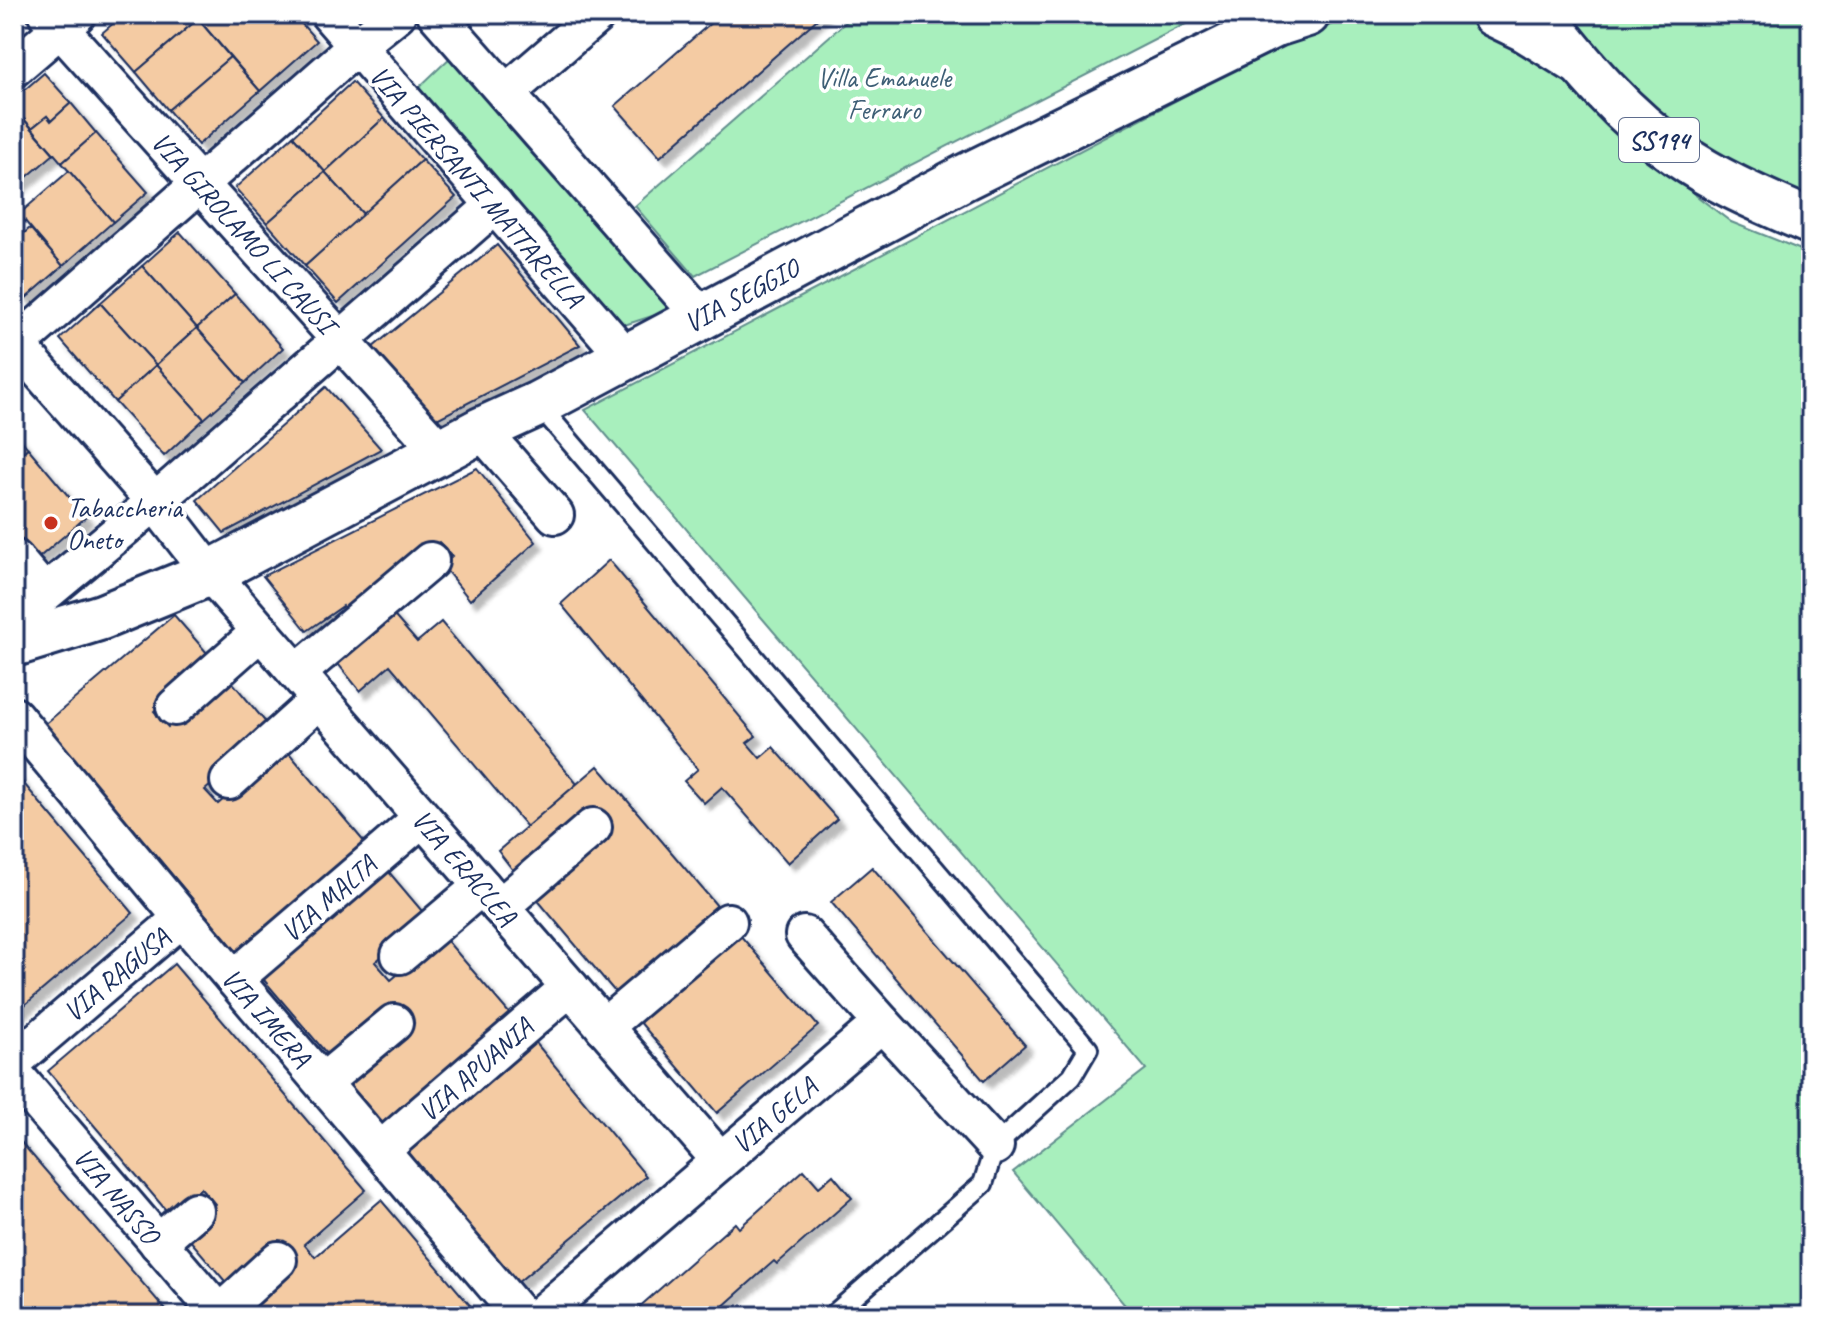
<svg xmlns="http://www.w3.org/2000/svg" width="1825" height="1330" viewBox="0 0 1825 1330" font-family="Caveat,sans-serif">
<style>
.green{fill:#a8efbd;stroke:#628f8e;stroke-width:2}
.building{fill:#f4cba3;stroke:#1b2f5e;stroke-width:2;filter:url(#shadow)}
.lines{fill:none;stroke-linecap:round;stroke-linejoin:round}
.service-casing{stroke:#1b2f5e;stroke-width:24}
.minor-casing{stroke:#1b2f5e;stroke-width:42}
.tertiary-casing{stroke:#1b2f5e;stroke-width:50}
.primary-casing{stroke:#1b2f5e;stroke-width:50}
.service{stroke:#fff;stroke-width:18}
.minor{stroke:#fff;stroke-width:36}
.tertiary{stroke:#fff;stroke-width:44}
.primary{stroke:#fff;stroke-width:44}
.poi-dot{fill:#c8321e;stroke:#fff;stroke-width:3}
.labels{text-anchor:middle;stroke-width:7;stroke-linejoin:round;paint-order:stroke}
.shield{fill:#fff;stroke:#5f6d8e;stroke-width:2}
.shield-label{font-size:26px;font-weight:bold;fill:#1b2f5e}
.park-label{font-size:28px;fill:#3e5f76;stroke:#fff}
.street-label{font-size:28px;fill:#1b2f5e;stroke:#fff}
.poi-label{font-size:28px;fill:#1b2f5e;stroke:#fff;text-anchor:start}
</style>
<defs>
<filter id="shadow"><feDropShadow dx="7" dy="7" stdDeviation="2" flood-color="#0004"/></filter>
</defs>
<rect width="100%" height="100%" fill="#fff"/>
<filter id="ink" filterUnits="userSpaceOnUse"><feTurbulence type="fractalNoise" baseFrequency=".0125" numOctaves="2"/><feDisplacementMap in="SourceGraphic" scale="16" xChannelSelector="R" yChannelSelector="G"/><feConvolveMatrix kernelMatrix="1 2 1 2 8 2 1 2 1" color-interpolation-filters="sRGB"/></filter>
<g filter="url(#ink)">
<g class="green">
<path d="M855,14H1205L695,276L635,206Z"/>
<path d="M1361,14H1454L1483,21L1544,61L1630,145L1731,222L1811,254V1316H1134L1013,1172L1146,1069L585,410L1278,47L1338,22Z"/>
<path d="M1573,14H1811V200C1789,190 1765,182 1744,170C1676,132 1616,78 1573,14Z"/>
<path d="M454,54L674,309L615,328L415,91Z"/>
</g>
<g class="building">
<path d="M124,14H194L198,19L136,72L102,33Z"/>
<path d="M203,14H293L317,41L260,91L198,19Z"/>
<path d="M721,14H823L660,157L615,106Z"/>
<path d="M198,19L230,57L168,110L136,72Z"/>
<path d="M230,57L260,91L198,145L168,110Z"/>
<path d="M44,73L71,103L51,121L47,116L32,128L14,108V99Z"/>
<path d="M352,82L384,118L325,172L293,136Z"/>
<path d="M71,103L96,133L62,163L32,128L47,116L51,121Z"/>
<path d="M14,108L54,154L14,188Z"/>
<path d="M384,118L422,160L363,214L325,172Z"/>
<path d="M96,133L148,192L113,222L62,163Z"/>
<path d="M293,136L325,172L267,223L235,188Z"/>
<path d="M422,160L456,197L338,303L305,266Z"/>
<path d="M69,171L113,222L63,266L19,214Z"/>
<path d="M325,172L363,214L305,266L267,223Z"/>
<path d="M30,228L63,266L25,299L14,286V242Z"/>
<path d="M180,232L235,294L197,328L142,266Z"/>
<path d="M497,245L580,345L433,421L372,348Z"/>
<path d="M142,266L197,328L156,365L100,303Z"/>
<path d="M235,294L283,348L245,383L197,328Z"/>
<path d="M100,303L156,365L115,402L60,339Z"/>
<path d="M197,328L245,383L204,419L156,365Z"/>
<path d="M156,365L204,419L164,456L115,402Z"/>
<path d="M326,387L381,449L224,533L197,500Z"/>
<path d="M14,432L28,448L14,459Z"/>
<path d="M28,448L86,517L35,561L14,536V459Z"/>
<path d="M477,468L536,542L470,600L442,565L452,556L439,542L345,609L343,606L307,631L263,576Z"/>
<path d="M609,560L756,736L747,743L760,758L773,747L837,819L788,863L722,787L704,803L684,781L698,769L561,604Z"/>
<path d="M390,611L417,642L441,622L577,784L527,827L390,665L360,691L334,659Z"/>
<path d="M174,615L214,661L154,711L168,727L228,677L273,731L205,790L218,804L284,747L371,850L243,959L45,724Z"/>
<path d="M598,766L723,913L621,999L530,891L611,823L601,809L519,878L498,851Z"/>
<path d="M14,772L133,913L14,1014Z"/>
<path d="M383,865L427,917L375,962L391,980L443,936L515,1020L388,1130L346,1081L414,1023L398,1005L333,1061L258,973Z"/>
<path d="M872,867L1025,1045L984,1081L831,902Z"/>
<path d="M740,935L818,1026L717,1113L639,1021Z"/>
<path d="M174,964L366,1190L304,1244L315,1257L381,1200L479,1316H253L242,1303L297,1256L284,1241L230,1287L183,1232L215,1204L201,1188L170,1215L48,1071Z"/>
<path d="M531,1037L646,1176L517,1283L402,1144Z"/>
<path d="M14,1134L171,1316H14Z"/>
<path d="M804,1170L819,1187L833,1175L852,1198L777,1264L774,1261L712,1316H629L735,1223L739,1228Z"/>
</g>
<g class="lines">
<defs>
<path id="service" d="M538,404L1088,1049L1072,1076L995,1146L983,1184L832,1316"/>
<g id="minor">
<path d="M47,14L440,451"/>
<path d="M329,14L626,357"/>
<path d="M436,14L701,316"/>
<path d="M14,68L77,14"/>
<path d="M506,93L598,14"/>
<path d="M14,342L155,502L210,573L720,1160"/>
<path d="M16,345L357,46L397,14"/>
<path d="M481,430L555,515"/>
<path d="M14,558L44,593"/>
<path d="M14,619L155,502L495,205"/>
<path d="M297,673L430,561"/>
<path d="M175,707L261,631"/>
<path d="M14,716L182,918L521,1316"/>
<path d="M229,781L320,699"/>
<path d="M500,907L593,827"/>
<path d="M804,935L882,1023"/>
<path d="M400,955L482,886"/>
<path d="M234,979L422,818"/>
<path d="M604,1027L728,922"/>
<path d="M14,1061L182,918"/>
<path d="M14,1074L221,1316"/>
<path d="M323,1082L394,1023"/>
<path d="M381,1150L570,987"/>
<path d="M158,1243L195,1211"/>
<path d="M219,1314L278,1260"/>
<path d="M539,1316L882,1023L995,1146"/>
</g>
<g id="tertiary">
<path d="M1494,14L1525,29L1575,60"/>
<path d="M14,644L102,617L210,573L481,430L538,404L965,177L1276,24L1307,14"/>
</g>
<path id="primary" d="M1541,14C1582,67 1624,117 1679,155C1719,183 1766,202 1811,222"/>
</defs>
<use href="#service" class="service-casing"/>
<use href="#minor" class="minor-casing"/>
<use href="#tertiary" class="tertiary-casing"/>
<use href="#primary" class="primary-casing"/>
<use href="#service" class="service"/>
<use href="#minor" class="minor"/>
<use href="#tertiary" class="tertiary"/>
<use href="#primary" class="primary"/>
</g>
</g>
<circle class="poi-dot" cx="51" cy="523" r="8"/>
<g class="labels">
<rect class="shield" x="1619" y="118" width="80" height="44" rx="6"/>
<g class="shield-label">
<text x="1659" y="149">SS194</text>
</g>
<g class="park-label">
<text x="884" y="87">Villa Emanuele<tspan x="884" dy="32">Ferraro</tspan></text>
</g>
<g class="street-label">
<text transform="translate(477 186) rotate(49)" y="10">VIA PIERSANTI MATTARELLA</text>
<text transform="translate(244 232) rotate(48)" y="10">VIA GIROLAMO LI CAUSI</text>
<text transform="translate(741 295) rotate(-28)" y="10">VIA SEGGIO</text>
<text transform="translate(465 867) rotate(49)" y="10">VIA ERACLEA</text>
<text transform="translate(328 898) rotate(-41)" y="10">VIA MALTA</text>
<text transform="translate(116 974) rotate(-40)" y="10">VIA RAGUSA</text>
<text transform="translate(267 1017) rotate(49)" y="10">VIA IMERA</text>
<text transform="translate(475 1069) rotate(-41)" y="10">VIA APUANIA</text>
<text transform="translate(774 1115) rotate(-40)" y="10">VIA GELA</text>
<text transform="translate(117 1195) rotate(50)" y="10">VIA NASSO</text>
</g>
<g class="poi-label">
<text x="67" y="517">Tabaccheria<tspan x="67" dy="32">Oneto</tspan></text>
</g>
</g>
<rect width="1825" height="1330" fill="none" stroke="#fff" stroke-width="48"/>
<rect x="24" y="24" width="1777" height="1282" fill="none" stroke="#1b2f5e" stroke-width="3" filter="url(#ink)"/>
</svg>
